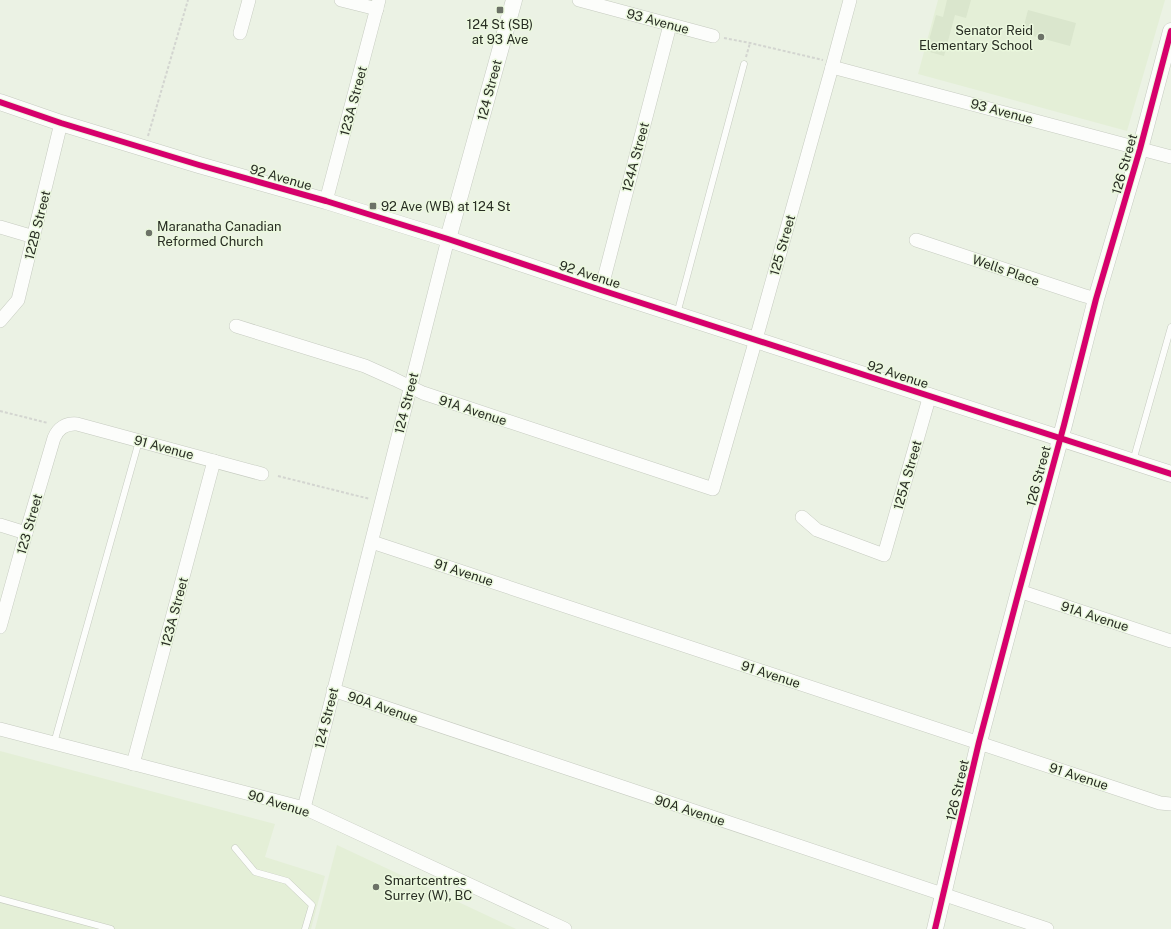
<svg xmlns="http://www.w3.org/2000/svg" width="1171" height="929" viewBox="0 0 1171 929" font-family="'Public Sans',sans-serif">
<style>
.built{fill:#e4efd7}
.green{fill:#dae6cd}
.lines{fill:none;stroke-linecap:round;stroke-linejoin:round}
.service-casing{stroke:#c6cbc0;stroke-width:7}
.minor-casing{stroke:#c6cbc0;stroke-width:14}
.tertiary-casing{stroke:#c6cbc0;stroke-width:17}
.path{stroke:#d3d5d0;stroke-width:2;stroke-dasharray:3 2;stroke-linecap:butt}
.service{stroke:#fcfdfb;stroke-width:6}
.minor{stroke:#fcfdfb;stroke-width:13}
.tertiary{stroke:#fcfdfb;stroke-width:16}
.cycleway-casing{stroke:#ebf8de;stroke-width:8}
.cycleway{stroke:#d6006c;stroke-width:6}
.poi-dot{fill:#6c7267;stroke:#ebf8de;stroke-width:1.5}
.labels{text-anchor:middle;stroke-width:3;stroke-linejoin:round;paint-order:stroke}
.street-label{font-size:13px;fill:#282d23;stroke:#ebf8de}
.poi-label{font-size:13px;fill:#282d23;stroke:#ebf8de;text-anchor:start}
</style>
<rect width="100%" height="100%" fill="#ebf2e4"/>
<g class="built">
<path d="M938,0H1165L1127,131L918,74Z"/>
<path d="M0,751L275,824L265,857L325,876L311,929H0Z"/>
<path d="M337,845L516,929H315Z"/>
</g>
<g class="green">
<path d="M947,0H971L966,18L955,15L944,56L926,51L936,15L943,17Z"/>
<path d="M1028,10L1076,23L1070,46L1022,33Z"/>
</g>
<g class="lines">
<defs>
<g id="service">
<path d="M677,314L744,64"/>
<path d="M1133,461L1171,327"/>
<path d="M54,743L139,441"/>
<path d="M235,848L255,872L287,881L312,905L305,929"/>
<path d="M0,899L111,929"/>
</g>
<g id="minor">
<path d="M341,0L377,9"/>
<path d="M579,0L713,36"/>
<path d="M240,33L249,0"/>
<path d="M832,67L1171,157"/>
<path d="M326,201L379,0"/>
<path d="M0,227L34,237"/>
<path d="M916,240L1082,295L1096,299"/>
<path d="M601,290L670,25"/>
<path d="M0,321L18,300L61,123"/>
<path d="M236,326L365,366L394,379L423,393L713,489L756,339L832,67L850,0"/>
<path d="M802,517L817,530L884,555L930,395"/>
<path d="M0,525L26,533"/>
<path d="M372,542L1160,803L1171,804"/>
<path d="M1019,591L1171,641"/>
<path d="M0,627L26,533L54,438C58,428 66,423 77,424L262,474"/>
<path d="M333,690L1047,929"/>
<path d="M0,729L304,808L565,929"/>
<path d="M133,764L214,461"/>
<path d="M304,808L448,239"/>
</g>
<g id="tertiary">
<path d="M0,102L61,123L199,165L326,201L448,239L601,290L1171,474"/>
<path d="M448,239L514,0"/>
<path d="M935,929L979,742L1019,591L1064,425L1096,299L1140,149L1171,31"/>
</g>
</defs>
<use href="#service" class="service-casing"/>
<use href="#minor" class="minor-casing"/>
<use href="#tertiary" class="tertiary-casing"/>
<g class="path">
<path d="M724,38L750,43L823,60"/>
<path d="M746,57L750,43"/>
<path d="M148,136L188,0"/>
<path d="M0,411L48,423"/>
<path d="M278,476L370,499"/>
</g>
<use href="#service" class="service"/>
<use href="#minor" class="minor"/>
<use href="#tertiary" class="tertiary"/>
<defs>
<g id="cycleway">
<path d="M0,102L61,123L199,165L326,201L448,239L601,290L1171,474"/>
<path d="M935,929L979,742L1019,591L1064,425L1096,299L1140,149L1171,31"/>
</g>
</defs>
<use href="#cycleway" class="cycleway-casing"/>
<use href="#cycleway" class="cycleway"/>
</g>
<g class="poi-dot">
<rect x="496" y="6" width="8" height="8" rx="2"/>
<circle cx="1041" cy="37" r="4"/>
<rect x="369" y="202" width="8" height="8" rx="2"/>
<circle cx="149" cy="233" r="4"/>
<circle cx="376" cy="887" r="4"/>
</g>
<g class="labels">
<g class="street-label">
<text transform="translate(658 21) rotate(15)" y="5">93 Avenue</text>
<text transform="translate(489 90) rotate(-75)" y="5">124 Street</text>
<text transform="translate(353 101) rotate(-75)" y="5">123A Street</text>
<text transform="translate(1002 111) rotate(15)" y="5">93 Avenue</text>
<text transform="translate(635 157) rotate(-75)" y="5">124A Street</text>
<text transform="translate(1124 164) rotate(-74)" y="5">126 Street</text>
<text transform="translate(281 177) rotate(16)" y="5">92 Avenue</text>
<text transform="translate(37 225) rotate(-76)" y="5">122B Street</text>
<text transform="translate(782 245) rotate(-74)" y="5">125 Street</text>
<text transform="translate(1006 270) rotate(19)" y="5">Wells Place</text>
<text transform="translate(590 274) rotate(18)" y="5">92 Avenue</text>
<text transform="translate(898 374) rotate(18)" y="5">92 Avenue</text>
<text transform="translate(406 403) rotate(-76)" y="5">124 Street</text>
<text transform="translate(473 410) rotate(18)" y="5">91A Avenue</text>
<text transform="translate(164 447) rotate(15)" y="5">91 Avenue</text>
<text transform="translate(907 475) rotate(-74)" y="5">125A Street</text>
<text transform="translate(1038 476) rotate(-75)" y="5">126 Street</text>
<text transform="translate(29 524) rotate(-74)" y="5">123 Street</text>
<text transform="translate(464 572) rotate(18)" y="5">91 Avenue</text>
<text transform="translate(174 612) rotate(-75)" y="5">123A Street</text>
<text transform="translate(1095 616) rotate(18)" y="5">91A Avenue</text>
<text transform="translate(771 674) rotate(18)" y="5">91 Avenue</text>
<text transform="translate(383 707) rotate(19)" y="5">90A Avenue</text>
<text transform="translate(326 718) rotate(-76)" y="5">124 Street</text>
<text transform="translate(1079 776) rotate(18)" y="5">91 Avenue</text>
<text transform="translate(957 790) rotate(-77)" y="5">126 Street</text>
<text transform="translate(279 803) rotate(17)" y="5">90 Avenue</text>
<text transform="translate(690 810) rotate(18)" y="5">90A Avenue</text>
</g>
<g class="poi-label">
<text x="500" y="29" text-anchor="middle">124 St (SB)<tspan x="500" dy="15">at 93 Ave</tspan></text>
<text x="1033" y="35" text-anchor="end">Senator Reid<tspan x="1033" dy="15">Elementary School</tspan></text>
<text x="381" y="211">92 Ave (WB) at 124 St</text>
<text x="157" y="231">Maranatha Canadian<tspan x="157" dy="15">Reformed Church</tspan></text>
<text x="384" y="885">Smartcentres<tspan x="384" dy="15">Surrey (W), BC</tspan></text>
</g>
</g>
</svg>
